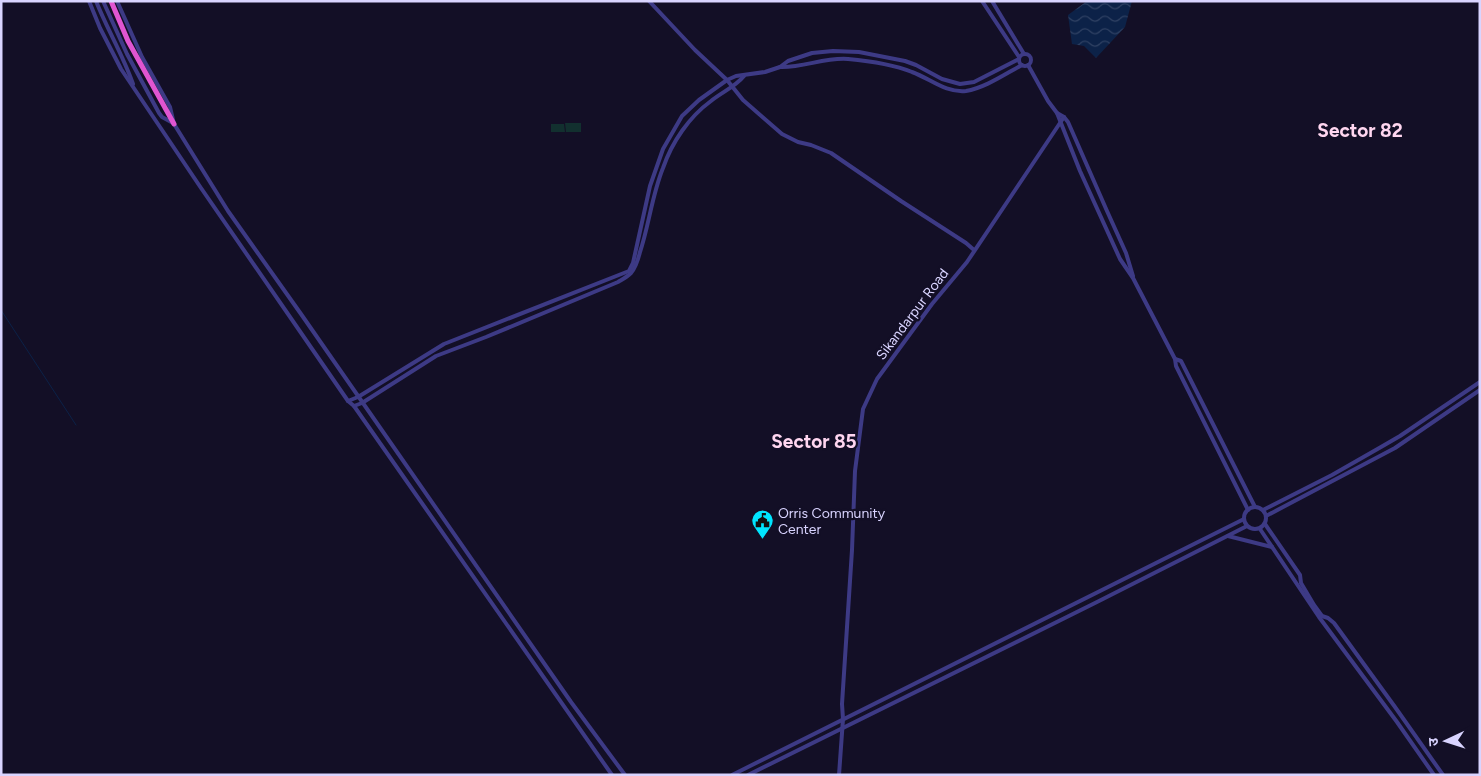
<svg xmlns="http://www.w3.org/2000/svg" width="1481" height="776" viewBox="0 0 1481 776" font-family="Figtree,'Noto Sans Devanagari',sans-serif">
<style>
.green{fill:#12302f}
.water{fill:url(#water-waves)}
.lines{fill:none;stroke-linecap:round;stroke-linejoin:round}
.stream{stroke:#0c2248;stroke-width:1}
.tertiary{stroke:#3d3a85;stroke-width:4}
.trunk{stroke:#e055d1;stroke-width:5}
.labels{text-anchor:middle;stroke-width:4.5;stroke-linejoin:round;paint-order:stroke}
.street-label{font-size:14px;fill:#d9d4ff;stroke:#130f26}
.poi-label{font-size:14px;fill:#d9d4ff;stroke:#130f26;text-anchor:start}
.district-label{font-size:19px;font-weight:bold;fill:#ffd6f0;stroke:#130f26}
</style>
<defs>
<pattern id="water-waves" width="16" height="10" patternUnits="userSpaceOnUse" patternTransform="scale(1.25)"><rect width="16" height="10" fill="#0c2248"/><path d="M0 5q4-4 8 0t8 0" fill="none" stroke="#2f4163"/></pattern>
</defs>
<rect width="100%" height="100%" fill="#130f26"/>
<g class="green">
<path d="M565,123H581V132H566Z"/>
<path d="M551,124H564L565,132H551Z"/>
</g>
<path class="water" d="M1087,1H1132L1125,27L1096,58L1084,46L1072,44L1068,15Z"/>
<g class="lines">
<path class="stream" d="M1,310L76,425"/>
<g class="tertiary">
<path d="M89,1L100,28L121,69L201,188L348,401L354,406L612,775"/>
<path d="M96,1C107,29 123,55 133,84"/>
<path d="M103,1L127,54L159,113L162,117L173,123"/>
<path d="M117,1L142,57L170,107L174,124L228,211L301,314L571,702L625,775"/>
<path d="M649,1L695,50L727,80L743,100L782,134L798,142L811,145L831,153L901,201L966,243L974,250"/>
<path d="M982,1L1019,57"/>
<path d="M992,1L1024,54"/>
<circle cx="1025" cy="60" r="6"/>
<path d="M1028,65L1048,101L1057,113L1080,171L1120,259L1133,278L1175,359L1176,366L1248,510"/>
<path d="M780,67C803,68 825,57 848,59C870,61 892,64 912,72C931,79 945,93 966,91C985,88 1005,74 1022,65"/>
<path d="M1057,113L1064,117L1068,122L1107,211L1126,253L1133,276"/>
<path d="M1175,359L1181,361L1255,507"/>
<path d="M348,401L358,397L444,344L629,271L633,263L650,186L663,149L682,116L699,100L727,80L736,76L765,72L780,67L788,61L812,53L833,51L859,52L905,61L916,65L942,79L960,84L974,82L1019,59"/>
<path d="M354,406L362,403L436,356L486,337L618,282C623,279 627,277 631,273C636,267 638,260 640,252C649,225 652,195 663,168C672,142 689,117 711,101C722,92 735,87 744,76"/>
<circle cx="1255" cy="518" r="11"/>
<path d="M1263,510L1332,475L1381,447L1400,436L1480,382"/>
<path d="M1266,516L1395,448L1480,390"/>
<path d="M1265,524L1300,575L1301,583L1314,605L1322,616L1328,618L1334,623L1395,707L1443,775"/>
<path d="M1260,529L1319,617L1397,722L1434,775"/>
<path d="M1228,536L1272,547"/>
<path d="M732,775L1244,519"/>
<path d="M748,775L1097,602L1247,526"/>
<path d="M839,775L843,719L842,704L852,550L855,471L863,409L877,379L932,304L967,262L1064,117"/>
</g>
<path class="trunk" d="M111,1L128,41L174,124"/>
</g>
<defs>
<symbol id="civic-pin" viewBox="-11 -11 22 30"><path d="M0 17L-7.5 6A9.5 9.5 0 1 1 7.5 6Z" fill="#00e5ff" stroke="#130f26"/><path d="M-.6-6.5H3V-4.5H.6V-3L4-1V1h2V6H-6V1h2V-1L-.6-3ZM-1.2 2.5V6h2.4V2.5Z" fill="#111"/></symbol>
</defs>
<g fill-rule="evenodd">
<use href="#civic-pin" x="750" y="508" width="25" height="34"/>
</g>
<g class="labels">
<g class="street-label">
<text transform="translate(912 314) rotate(-53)" y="5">Sikandarpur Road</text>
</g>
<g class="poi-label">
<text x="778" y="518">Orris Community<tspan x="778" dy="16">Center</tspan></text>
</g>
<g class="district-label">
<text x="1360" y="137">Sector 82</text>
<text x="814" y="448">Sector 85</text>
</g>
</g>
<rect width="1481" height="776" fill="none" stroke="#d9d4ff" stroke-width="5"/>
<g transform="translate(1446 741) rotate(266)" stroke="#130f26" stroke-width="4" paint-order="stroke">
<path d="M0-4L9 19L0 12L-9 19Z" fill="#d9d4ff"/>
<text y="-8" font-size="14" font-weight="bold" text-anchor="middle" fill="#d9d4ff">उ</text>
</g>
</svg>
